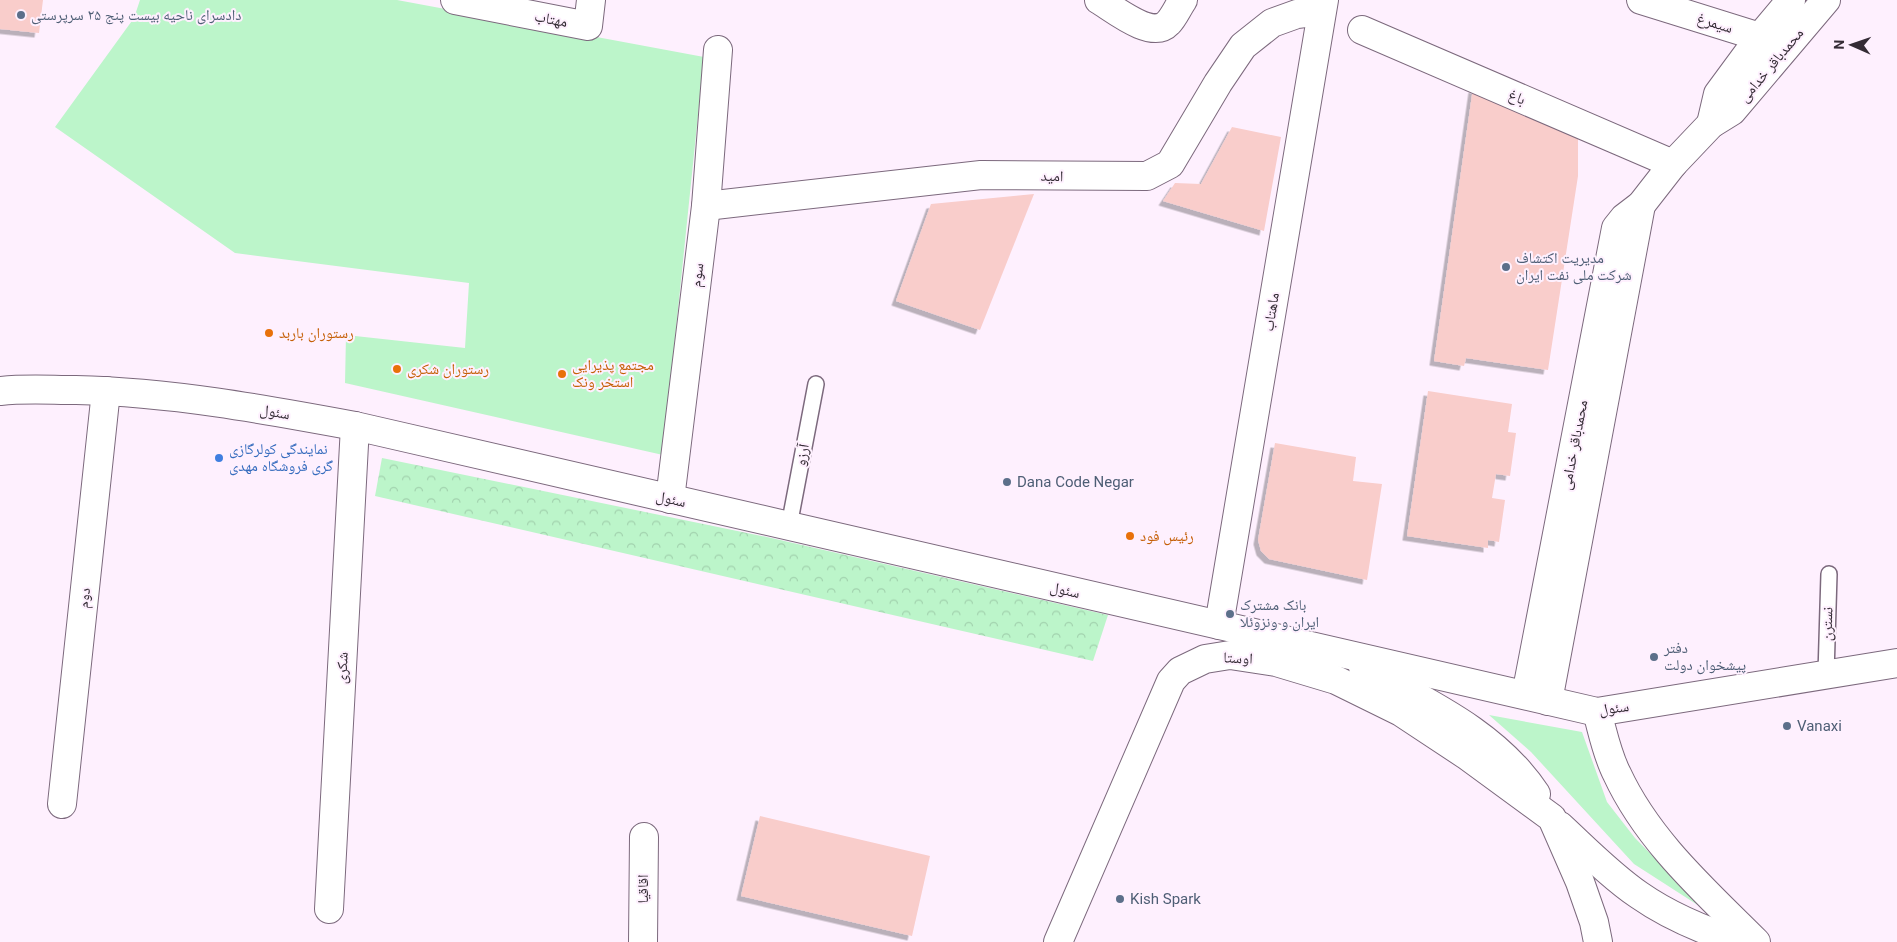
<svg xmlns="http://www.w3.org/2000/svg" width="1897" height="942" viewBox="0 0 1897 942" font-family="Roboto,'Noto Naskh Arabic',sans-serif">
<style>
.green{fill:#bcf5ca}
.forest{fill:url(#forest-crowns)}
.building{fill:#f9cdcb;filter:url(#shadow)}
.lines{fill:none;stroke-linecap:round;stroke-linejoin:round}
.lane-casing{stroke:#7c697d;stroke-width:18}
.street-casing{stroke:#7c697d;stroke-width:30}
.secondary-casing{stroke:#7c697d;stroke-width:30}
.lane{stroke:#fff;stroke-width:15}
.street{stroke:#fff;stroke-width:28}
.secondary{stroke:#fff;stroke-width:28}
.service-dot{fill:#5c6f8a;stroke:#fef0fe;stroke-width:2}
.food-dot{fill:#e8710a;stroke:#fef0fe;stroke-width:2}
.shop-dot{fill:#3f7fe0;stroke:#fef0fe;stroke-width:2}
.labels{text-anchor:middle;stroke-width:4;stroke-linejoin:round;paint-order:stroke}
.service-label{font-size:15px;fill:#4e5e75;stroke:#fef0fe;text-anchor:start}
.street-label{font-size:15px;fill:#342c35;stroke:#fef0fe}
.food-label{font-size:15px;fill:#c56008;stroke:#fef0fe;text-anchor:start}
.shop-label{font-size:15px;fill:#366cbe;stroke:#fef0fe;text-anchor:start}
</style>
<defs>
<pattern id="forest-crowns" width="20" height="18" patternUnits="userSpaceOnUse" patternTransform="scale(1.25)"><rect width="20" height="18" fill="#bcf5ca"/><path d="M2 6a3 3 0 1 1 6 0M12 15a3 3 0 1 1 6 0" fill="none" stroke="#a2d2ae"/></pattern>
<filter id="shadow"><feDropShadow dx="-4.5" dy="4.5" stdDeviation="0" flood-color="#0004"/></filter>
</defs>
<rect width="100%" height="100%" fill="#fef0fe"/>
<g class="green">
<path d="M140,0H397L704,57L663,455L345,383L346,335L465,348L469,283L235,253L55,127L134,18Z"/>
<path d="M1489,715L1582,732L1607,802L1635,838L1707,911L1634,864L1531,752Z"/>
</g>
<path class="forest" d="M382,458L767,537L1108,615L1093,661L375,496Z"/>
<g class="building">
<path d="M0,0H43L39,33L0,29Z"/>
<path d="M1473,88L1578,133V176L1548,370L1466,358L1464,366L1434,361Z"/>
<path d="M1232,127L1281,137L1264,231L1163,201L1175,183L1201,184Z"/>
<path d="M1034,194L980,330L896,301L931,204Z"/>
<path d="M1428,391L1512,404L1508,432L1516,433L1510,476L1496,474L1492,498L1505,500L1499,542L1488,540V548L1407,536Z"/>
<path d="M1275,443L1356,457L1353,481L1382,484L1367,580L1269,559L1261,551L1258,540Z"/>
<path d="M760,816L930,856L912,936L741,896Z"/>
</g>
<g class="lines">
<defs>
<g id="lane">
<path d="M789,526L816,384"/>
<path d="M1826,674L1829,574"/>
</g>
<g id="street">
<path d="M455,0L588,26L591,0"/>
<path d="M1099,0C1114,9 1152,40 1168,23C1174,17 1178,7 1183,0"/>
<path d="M1641,0L1760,37"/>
<path d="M1362,30L1673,164"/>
<path d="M706,206L981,175L1147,176L1170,164L1218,83L1243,46L1272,23L1297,14L1321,11"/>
<path d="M670,499L706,206L718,50"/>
<path d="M62,804L106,391"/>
<path d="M329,909L355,426"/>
<path d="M643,942L644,837"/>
</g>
<g id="secondary">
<path d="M1711,124L1718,94L1760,37L1791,0"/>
<path d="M0,391C25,388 51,390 76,390C170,392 263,409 355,426L1597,712L1897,663"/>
<path d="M1219,625L1324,0"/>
<path d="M1363,667C1425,702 1495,732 1536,794"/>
<path d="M1526,695L1616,228L1624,218L1641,205L1673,164L1711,124L1732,111L1826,0"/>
<path d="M1548,701L1641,205"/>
<path d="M1597,712C1603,733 1607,755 1617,774C1648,841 1705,891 1756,942"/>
<path d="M1560,826C1585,849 1610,875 1639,895C1669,916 1705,931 1740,942"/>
<path d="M1058,942L1171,681L1180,671L1205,659L1230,655L1276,662L1336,680L1401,712L1466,755L1552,818L1580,882L1594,922L1598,942"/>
</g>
</defs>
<use href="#lane" class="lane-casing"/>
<use href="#street" class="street-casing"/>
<use href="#secondary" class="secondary-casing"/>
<use href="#lane" class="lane"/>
<use href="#street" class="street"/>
<use href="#secondary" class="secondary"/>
</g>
<g class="service-dot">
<circle cx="21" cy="15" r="5"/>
<circle cx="1506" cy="267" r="5"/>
<circle cx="1007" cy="482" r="5"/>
<circle cx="1230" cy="614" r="5"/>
<circle cx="1654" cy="657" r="5"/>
<circle cx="1787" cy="726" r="5"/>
<circle cx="1120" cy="899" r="5"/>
</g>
<g class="food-dot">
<circle cx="269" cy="333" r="5"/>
<circle cx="397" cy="369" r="5"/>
<circle cx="562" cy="374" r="5"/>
<circle cx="1130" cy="536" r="5"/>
</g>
<circle class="shop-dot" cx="219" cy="458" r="5"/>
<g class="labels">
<g class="service-label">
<text x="31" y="20">دادسرای ناحیه بیست پنج ۲۵ سرپرستی</text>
<text x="1516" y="263">مدیریت اکتشاف<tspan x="1516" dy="17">شرکت ملی نفت ایران</tspan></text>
<text x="1017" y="487">Dana Code Negar</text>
<text x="1240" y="610">بانک مشترک<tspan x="1240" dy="17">ایران و ونزوئلا</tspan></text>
<text x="1664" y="653">دفتر<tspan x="1664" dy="17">پیشخوان دولت</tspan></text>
<text x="1797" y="731">Vanaxi</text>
<text x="1130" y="904">Kish Spark</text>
</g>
<g class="street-label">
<text transform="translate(551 19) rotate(11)" y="5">مهتاب</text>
<text transform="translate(1715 23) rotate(17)" y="5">سیمرغ</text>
<text transform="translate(1771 65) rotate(-50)" y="5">محمدباقر خدامی</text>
<text transform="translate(1517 97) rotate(23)" y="5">باغ</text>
<text transform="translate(1052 176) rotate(1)" y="5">امید</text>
<text transform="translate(697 275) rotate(-83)" y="5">سوم</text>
<text transform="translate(1271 312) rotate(-81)" y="5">ماهتاب</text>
<text transform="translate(275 412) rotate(10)" y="5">سئول</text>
<text transform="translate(1574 445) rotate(-79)" y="5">محمدباقر خدامی</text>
<text transform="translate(802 455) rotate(-79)" y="5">آرزو</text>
<text transform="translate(671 499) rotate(13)" y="5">سئول</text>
<text transform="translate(1065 590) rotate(13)" y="5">سئول</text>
<text transform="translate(84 598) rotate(-84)" y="5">دوم</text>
<text transform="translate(1827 624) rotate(-88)" y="5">نسترن</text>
<text transform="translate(1238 658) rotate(3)" y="5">اوستا</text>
<text transform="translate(342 668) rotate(-87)" y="5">شکری</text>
<text transform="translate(1614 708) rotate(-7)" y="5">سئول</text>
<text transform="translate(643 889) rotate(-90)" y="5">اقاقیا</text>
</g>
<g class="food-label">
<text x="279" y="338">رستوران باربد</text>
<text x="572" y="370">مجتمع پذیرایی<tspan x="572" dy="17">استخر ونک</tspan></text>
<text x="407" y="374">رستوران شکری</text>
<text x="1140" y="541">رئیس فود</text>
</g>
<g class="shop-label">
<text x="229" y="454">نمایندگی کولرگازی<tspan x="229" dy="17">گری فروشگاه مهدی</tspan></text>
</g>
</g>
<g transform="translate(1852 45) rotate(272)" stroke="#fef0fe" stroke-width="4" paint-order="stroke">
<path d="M0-4L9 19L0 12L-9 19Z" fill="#342c35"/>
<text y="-8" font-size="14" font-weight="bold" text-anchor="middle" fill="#342c35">N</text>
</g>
</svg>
